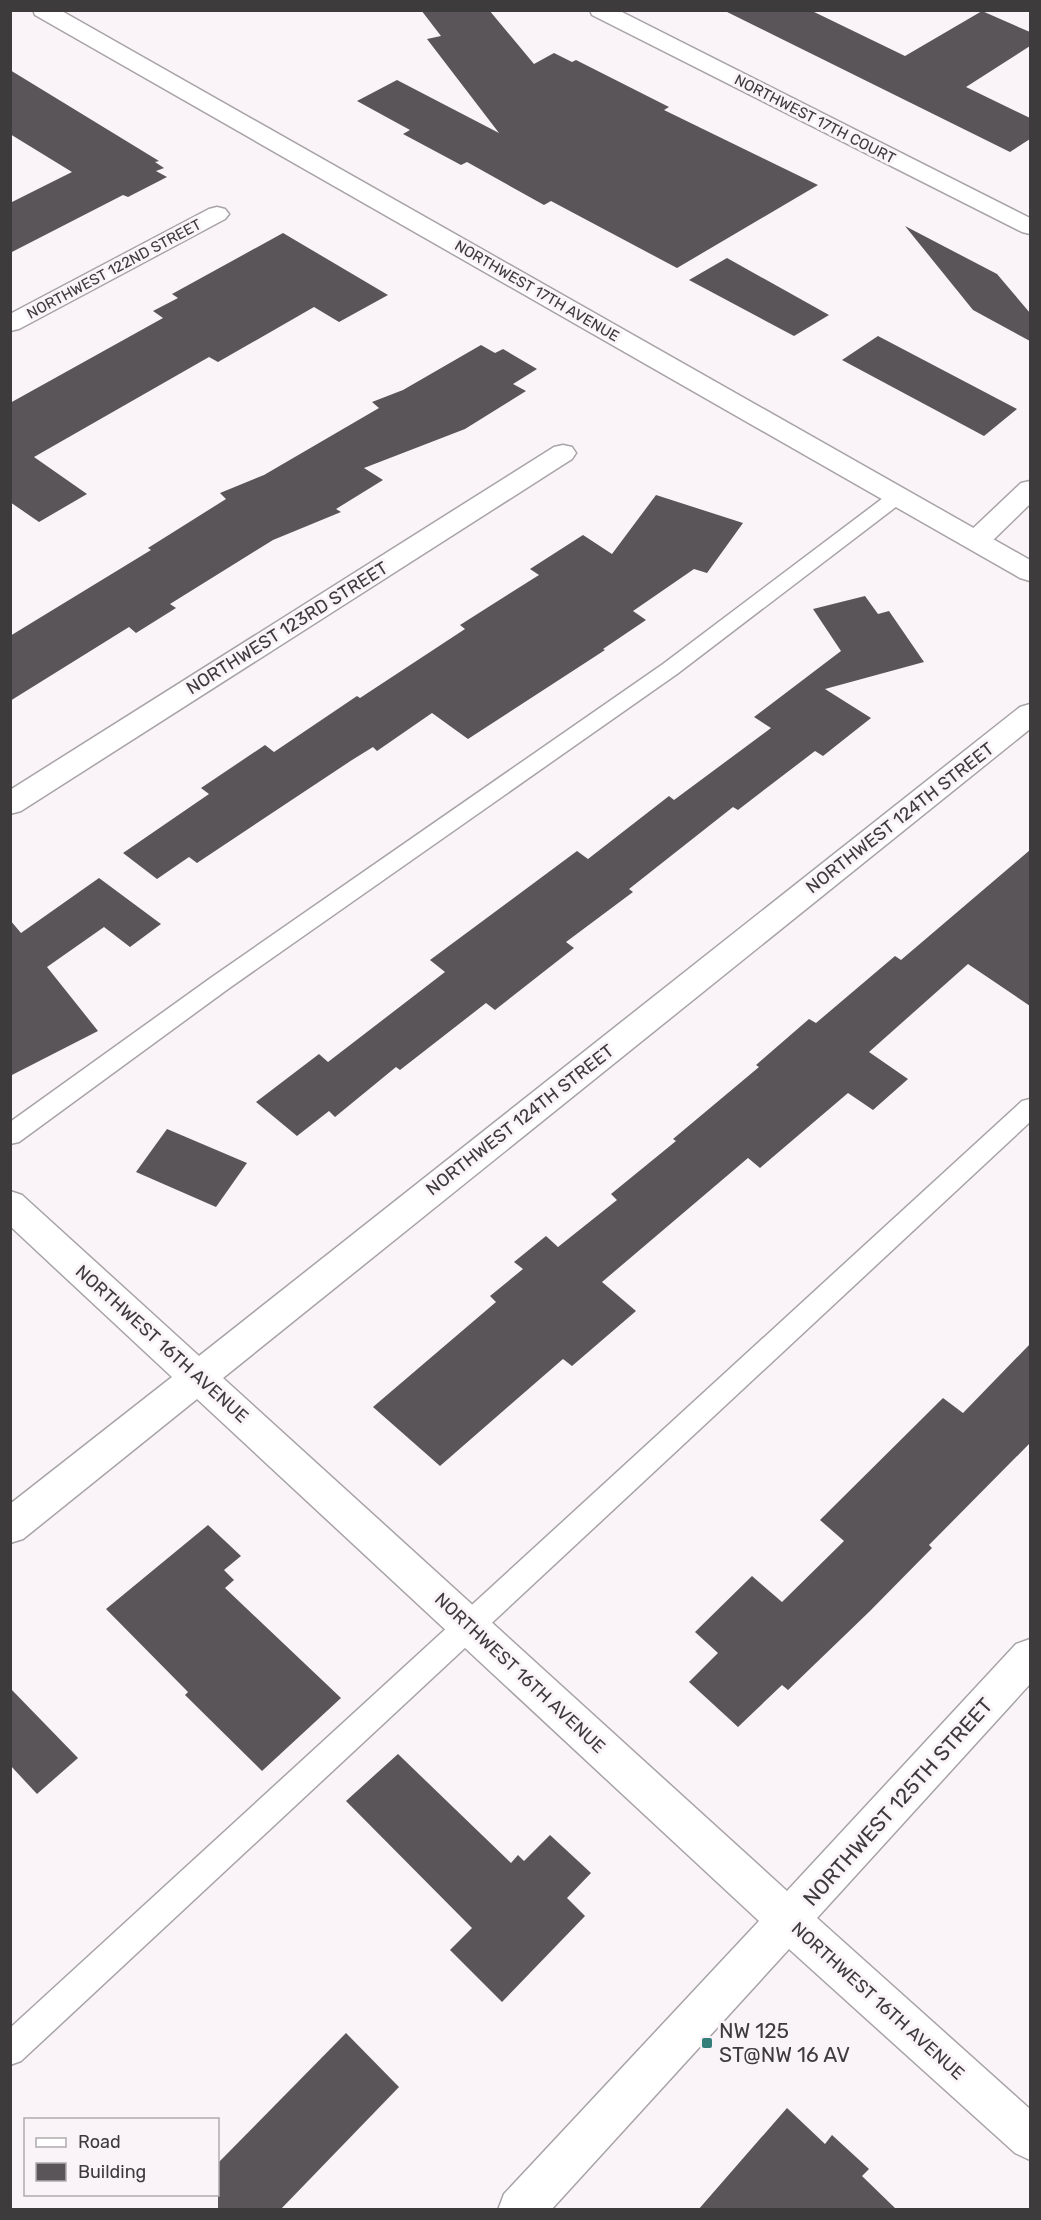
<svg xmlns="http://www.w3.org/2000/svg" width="1041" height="2220" viewBox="0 0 1041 2220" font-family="Rubik,sans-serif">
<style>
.building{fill:#5a5558}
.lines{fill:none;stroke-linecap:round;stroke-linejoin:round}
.lane-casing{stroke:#a8a3a7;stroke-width:3}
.street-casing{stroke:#a8a3a7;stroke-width:3}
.secondary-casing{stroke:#a8a3a7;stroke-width:3}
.lane{fill:#fff;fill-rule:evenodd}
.street{fill:#fff;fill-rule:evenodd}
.secondary{fill:#fff;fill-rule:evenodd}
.poi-dot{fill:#367e7a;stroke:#faf4f8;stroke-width:2}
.labels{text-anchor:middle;stroke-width:6;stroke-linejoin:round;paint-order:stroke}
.far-street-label{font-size:15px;fill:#3d3b3c;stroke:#faf4f8}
.street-label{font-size:18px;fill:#3d3b3c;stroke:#faf4f8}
.near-street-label{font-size:21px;fill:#3d3b3c;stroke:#faf4f8}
.near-poi-label{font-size:21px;fill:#3d3b3c;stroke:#faf4f8;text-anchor:start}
</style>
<rect width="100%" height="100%" fill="#faf4f8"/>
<g class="building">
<path d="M421,10H489L534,64L554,53L572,62L576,60L669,107L664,110L818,185L677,268L551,201L544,205L467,162L461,165L403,134L410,130L357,101L397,80L499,133L427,39L441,36Z"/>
<path d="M723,10H810L905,56L982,11L1030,32V46L966,87L1030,118V139L1010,152Z"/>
<path d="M10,70L159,161L155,162L164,168L156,171L167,177L128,197L123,195L10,253V203L72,172L10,134Z"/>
<path d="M905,226L997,274L1030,313V341L973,310Z"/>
<path d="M283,233L388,295L339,322L314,307L218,362L209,357L34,457L87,494L39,522L10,502V403L163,318L153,311L178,298L172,294Z"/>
<path d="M727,258L829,315L794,336L689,280Z"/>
<path d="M878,336L1017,409L984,436L842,360Z"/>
<path d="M481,345L495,353L503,349L537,369L513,384L526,391L465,429L364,468L383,480L336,509L341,512L273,540L170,604L176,608L136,633L129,627L10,701V636L151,550L148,548L226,499L220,493L264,475L379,408L372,402L403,390Z"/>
<path d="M656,495L743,523L707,573L694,569L633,611L646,620L603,649L605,650L468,739L432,713L377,751L373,747L352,760L197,863L189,857L157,879L123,853L209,794L201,788L265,745L274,752L357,696L360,698L465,629L460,625L539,575L530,569L583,535L612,554Z"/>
<path d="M865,596L878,614L889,611L924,662L825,689L871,718L823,756L815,751L738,810L733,807L629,889L633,892L566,942L574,948L495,1010L486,1003L400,1070L396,1067L335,1117L329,1111L297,1136L256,1102L319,1054L328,1062L445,972L430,960L577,851L588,859L669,796L674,800L771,728L754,717L841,651L813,609Z"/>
<path d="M1030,850V1006L968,964L869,1052L908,1079L873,1110L848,1093L760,1168L748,1158L602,1282L636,1311L572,1366L563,1359L440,1466L373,1407L496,1302L490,1296L523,1269L514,1262L546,1236L558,1247L617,1200L611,1194L676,1141L673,1139L759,1067L756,1065L809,1019L816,1023L895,956L901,960Z"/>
<path d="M99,878L161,924L130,947L104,927L47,967L98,1031L10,1076V920L21,933Z"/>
<path d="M167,1129L247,1163L216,1207L136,1172Z"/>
<path d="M1030,1344V1443L929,1545L932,1548L870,1611L788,1690L782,1685L738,1727L689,1682L718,1653L695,1632L752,1576L782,1602L844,1541L820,1520L943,1398L963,1413Z"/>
<path d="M208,1525L241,1556L224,1570L234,1580L225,1588L341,1698L262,1771L185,1695L188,1692L106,1609Z"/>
<path d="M10,1688L78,1758L37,1794L10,1765Z"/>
<path d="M398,1754L511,1863L518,1855L524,1861L550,1835L591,1873L567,1898L585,1916L502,2002L450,1950L472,1928L346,1801Z"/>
<path d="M346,2033L399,2087L280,2210H218V2163Z"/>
<path d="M787,2108L825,2144L832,2135L869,2169L862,2176L897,2210H698Z"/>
</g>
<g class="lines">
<defs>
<g id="lane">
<path d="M898,490L905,492L908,496L905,500L677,674L228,989L19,1142L10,1144V1122L212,977L663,664L891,492Z"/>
<path d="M1030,1099V1122L21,2061L10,2065V2028L1022,1101Z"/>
</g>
<g id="street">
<path d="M590,10H618L1030,218V234L1022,232L592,15Z"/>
<path d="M217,207L225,209L229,214L225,219L19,329L10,331V314L209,209Z"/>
<path d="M563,445L572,447L576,453L572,459L21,811L10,814V790L554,447Z"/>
<path d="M1030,481V504L987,546L977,549L967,546L963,540L967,534L1021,483Z"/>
<path d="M1030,704V729L223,1378L787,1891L1016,1644L1030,1639V1684L817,1918L1030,2109V2160L1015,2153L789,1949L551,2210H498L504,2194L759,1921L197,1399L23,1539L10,1543V1504L172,1377L10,1226V1191L22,1195L199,1356L1020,707Z"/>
</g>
<path id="secondary" d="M33,10H60L1030,560V581L1020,578L35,15Z"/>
</defs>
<use href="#lane" class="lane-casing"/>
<use href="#street" class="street-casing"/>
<use href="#secondary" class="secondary-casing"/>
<use href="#lane" class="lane"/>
<use href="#street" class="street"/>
<use href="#secondary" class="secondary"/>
</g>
<rect class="poi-dot" x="701" y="2037" width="12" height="12" rx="3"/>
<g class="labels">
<g class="far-street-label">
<text transform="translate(815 119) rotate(27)" y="5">NORTHWEST 17TH COURT</text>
<text transform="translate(114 269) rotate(-28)" y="5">NORTHWEST 122ND STREET</text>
<text transform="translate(537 291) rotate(30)" y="5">NORTHWEST 17TH AVENUE</text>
</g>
<g class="street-label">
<text transform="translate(287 628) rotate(-32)" y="6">NORTHWEST 123RD STREET</text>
<text transform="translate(900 818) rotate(-38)" y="6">NORTHWEST 124TH STREET</text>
<text transform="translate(520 1120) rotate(-38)" y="6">NORTHWEST 124TH STREET</text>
<text transform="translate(162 1344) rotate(42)" y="6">NORTHWEST 16TH AVENUE</text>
<text transform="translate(520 1673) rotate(43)" y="6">NORTHWEST 16TH AVENUE</text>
<text transform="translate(878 2001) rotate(42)" y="6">NORTHWEST 16TH AVENUE</text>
</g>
<g class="near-street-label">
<text transform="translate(898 1802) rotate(-48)" y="7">NORTHWEST 125TH STREET</text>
</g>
<g class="near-poi-label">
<text x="719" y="2038">NW 125<tspan x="719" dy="24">ST@NW 16 AV</tspan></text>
</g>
</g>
<rect width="1041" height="2220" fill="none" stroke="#3d3b3c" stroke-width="24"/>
<rect x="24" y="2118" width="195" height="78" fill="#faf4f8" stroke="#aeaaad" stroke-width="1.5"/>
<rect x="36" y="2138" width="30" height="9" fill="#ffffff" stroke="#aeaaad" stroke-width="1.5"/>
<text x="78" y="2148" font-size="18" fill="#3d3b3c">Road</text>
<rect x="36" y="2163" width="30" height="18" fill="#5a5558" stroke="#aeaaad" stroke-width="1.5"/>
<text x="78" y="2178" font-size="18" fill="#3d3b3c">Building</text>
</svg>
